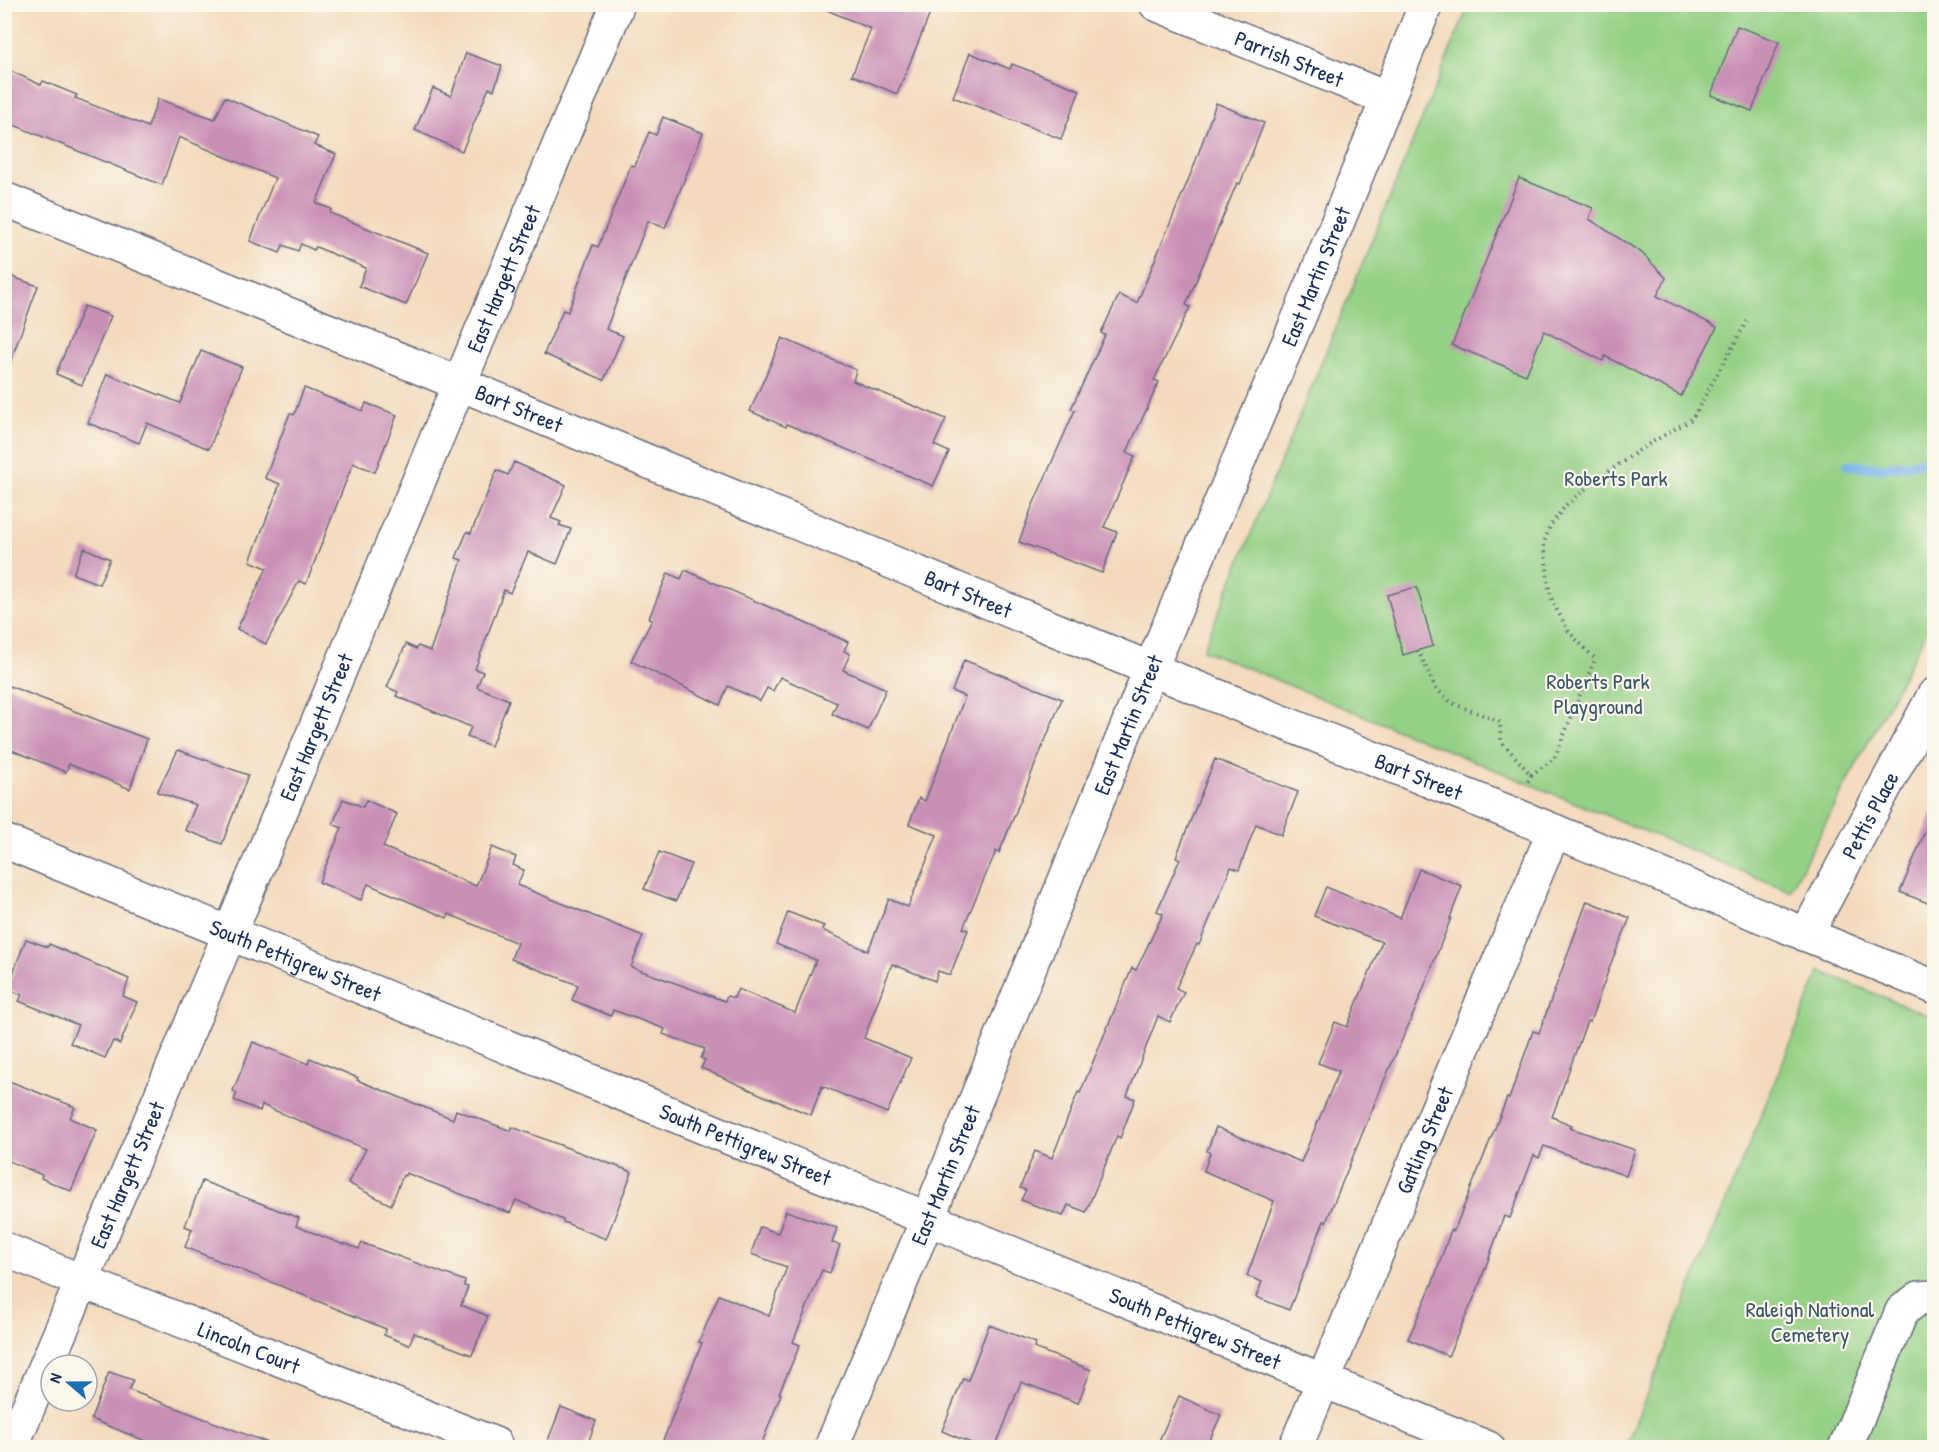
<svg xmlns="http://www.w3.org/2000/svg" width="1939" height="1452" viewBox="0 0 1939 1452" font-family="'Patrick Hand',sans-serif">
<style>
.green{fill:#94d085;stroke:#588072;stroke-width:1.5}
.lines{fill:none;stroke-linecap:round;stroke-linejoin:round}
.stream{stroke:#79b4eb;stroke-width:10}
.building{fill:#c990b6}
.minor-casing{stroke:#676b7f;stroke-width:36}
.path{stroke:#676b7f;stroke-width:4;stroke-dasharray:1.5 4.5;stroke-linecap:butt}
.minor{stroke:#fff;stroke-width:33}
.labels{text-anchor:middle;stroke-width:4.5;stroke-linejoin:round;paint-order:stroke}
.street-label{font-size:22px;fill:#1b2f5e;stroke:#fbf7ec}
.park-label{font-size:22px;fill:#395768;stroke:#fbf7ec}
</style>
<rect width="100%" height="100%" fill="#fbf7ec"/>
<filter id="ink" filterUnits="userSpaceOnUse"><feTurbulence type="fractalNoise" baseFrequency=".0167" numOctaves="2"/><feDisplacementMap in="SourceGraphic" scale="12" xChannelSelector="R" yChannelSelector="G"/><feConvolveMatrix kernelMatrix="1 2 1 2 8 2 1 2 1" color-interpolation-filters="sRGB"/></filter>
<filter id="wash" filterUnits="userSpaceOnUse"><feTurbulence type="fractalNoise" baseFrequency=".008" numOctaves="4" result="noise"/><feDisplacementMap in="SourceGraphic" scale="24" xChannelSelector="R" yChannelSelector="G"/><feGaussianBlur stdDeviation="1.35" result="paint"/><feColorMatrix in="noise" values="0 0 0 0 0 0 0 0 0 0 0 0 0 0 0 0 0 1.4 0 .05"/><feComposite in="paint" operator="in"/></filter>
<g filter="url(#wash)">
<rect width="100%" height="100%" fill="#f3dabc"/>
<g class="green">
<path d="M1469,5H1934V617L1790,891L1203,650Z"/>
<path d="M1820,971L1934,1018V1447L1625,1448Z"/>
</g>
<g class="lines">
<path class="stream" d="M1848,465L1884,468L1934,460"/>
</g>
<g id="blocks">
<g class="building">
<path d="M813,4H934L897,94L852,75L871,29Z"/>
<path d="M1737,26L1779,42L1752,111L1711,95Z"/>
<path d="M466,53L502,66L494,90L489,88L462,151L415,130L433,88L451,96Z"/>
<path d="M970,53L1010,69L1012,64L1080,90L1061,139L953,97Z"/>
<path d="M4,68L41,85L43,81L77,95L75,98L148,127L158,99L215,119L225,97L318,137L314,145L336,154L316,203L331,209L330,213L428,253L406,305L359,286L366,268L316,247L314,250L301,244L298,251L283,245L280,253L250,241L275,178L179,137L162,185L4,121Z"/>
<path d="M1216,103L1264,123L1240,184L1237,183L1186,305L1190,307L1154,380L1159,382L1127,452L1135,456L1104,527L1117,532L1102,573L1019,542L1032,507L1075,410L1071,409L1105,335L1101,333L1119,295L1137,303L1194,166Z"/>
<path d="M663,117L703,133L665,228L648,221L606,329L623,336L604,380L544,354L563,310L568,312L593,245L598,247L631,165L635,166L649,132L656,135Z"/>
<path d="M1519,178L1593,208L1589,219L1642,253L1666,278L1657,296L1717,327L1681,396L1605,356L1603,361L1544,331L1526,375L1452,345Z"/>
<path d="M4,274L38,286L8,368H4Z"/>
<path d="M84,306L111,316L82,385L56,374Z"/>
<path d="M782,338L856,370L853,381L946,419L934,445L949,452L933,486L787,424L786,427L750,411Z"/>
<path d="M201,351L242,367L209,449L147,423L139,443L88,423L107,374L180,403Z"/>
<path d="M304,388L363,411L366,403L397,415L375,472L353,463L306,584L299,581L266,644L237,629L267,568L250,561L280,484L265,478L290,413L294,415Z"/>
<path d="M514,462L566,485L551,518L561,522L559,525L571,529L557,564L528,552L510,593L504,590L475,669L483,672L477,687L509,700L491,746L467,737L471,727L396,696L398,692L387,687L406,644L416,649L418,646L430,651L462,560L456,558L467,532L471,533L497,470L508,475Z"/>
<path d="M84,548L110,559L99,584L73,574Z"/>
<path d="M685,570L848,642L844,651L850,654L843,670L886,689L868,730L832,714L837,703L780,677L773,691L767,688L760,701L728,686L720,705L631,661L652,620L649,618L668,573L681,579Z"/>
<path d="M1417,587L1433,646L1403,655L1387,595Z"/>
<path d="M964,660L1062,699L999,853L996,851L963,928L968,930L950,975L938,971L935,981L892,964L864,1038L911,1058L887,1113L822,1086L811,1115L762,1095L701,1068L705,1060L701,1058L705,1049L663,1034L665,1029L613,1010L611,1016L572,1000L578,985L511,959L517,943L449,914L447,918L368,884L361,900L319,882L342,828L333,824L343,799L363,807L366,800L397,814L383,847L476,886L492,847L516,857L513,865L524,870L517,885L643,936L631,967L725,1001L727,996L734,998L738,989L795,1013L816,960L776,944L788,912L824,926L822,930L868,951L889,899L908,907L937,835L909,824L919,798L925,801L965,697L952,691Z"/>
<path d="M4,684L147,739L130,789L69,764L66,772L4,747Z"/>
<path d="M178,750L248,775L222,844L185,830L196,805L157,792Z"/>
<path d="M1215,759L1298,792L1281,835L1256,824L1239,870L1231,867L1199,945L1197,944L1176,988L1184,992L1170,1022L1158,1016L1127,1096L1135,1099L1120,1138L1117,1136L1086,1212L1068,1205L1063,1216L1021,1200L1026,1190L1020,1188L1035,1151L1052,1158L1078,1092L1080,1093L1132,968L1136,970L1163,914L1157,911L1180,859L1176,857Z"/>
<path d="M1934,810H1935V906L1900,892Z"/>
<path d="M659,852L691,864L676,901L644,889Z"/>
<path d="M1419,869L1462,886L1450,918H1451L1415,1010L1381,1088L1326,1222L1324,1221L1289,1310L1256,1297L1262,1282L1247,1276L1274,1201L1204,1171L1210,1153L1207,1151L1216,1127L1301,1162L1339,1071L1318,1063L1335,1022L1347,1027L1382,942L1314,916L1326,887L1400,918Z"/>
<path d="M1587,901L1630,918L1611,963L1590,1022L1587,1021L1552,1117L1572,1125L1570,1128L1635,1150L1626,1176L1544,1146L1539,1158L1534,1155L1510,1218L1504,1216L1477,1291L1448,1356L1408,1339L1433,1282L1451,1230L1454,1231L1507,1098L1509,1099L1533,1031L1539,1033Z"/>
<path d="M26,939L48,947L49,944L129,979L123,996L137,1002L120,1044L113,1041L105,1058L70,1043L78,1025L19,1001L22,995L7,989Z"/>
<path d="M253,1042L308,1064L310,1058L358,1078L357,1080L453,1119L456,1110L511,1131L512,1127L632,1172L606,1239L563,1222V1220L516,1200L510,1213L406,1173L405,1176L403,1175L391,1205L348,1183L366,1149L262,1105L260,1111L234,1100L237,1093L233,1091Z"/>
<path d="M4,1079L75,1107L70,1118L97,1130L71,1191L41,1178L42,1175L4,1159Z"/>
<path d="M202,1181L299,1218L296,1226L344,1245V1243L359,1249L362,1243L465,1281L464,1286L468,1287L461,1305L488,1316L472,1355L414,1333L409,1345L384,1335L386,1329L185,1247L192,1229L185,1226Z"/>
<path d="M786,1211L837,1228L832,1243L840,1245L830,1273L822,1270L793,1342L800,1345L779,1393L781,1394L760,1448H660L702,1343L699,1342L719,1295L769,1316L787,1267L751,1254L760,1227L778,1233Z"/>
<path d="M989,1325L1036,1343L1034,1348L1091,1370L1078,1403L1021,1382L995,1448H983L942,1431L963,1378L968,1380Z"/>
<path d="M109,1372L133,1380L129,1390L271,1444L270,1448H163L91,1419Z"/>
<path d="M1179,1396L1221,1415L1206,1448H1174L1159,1441Z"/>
<path d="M561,1407L596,1421L586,1448H545Z"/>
</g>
</g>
</g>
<g filter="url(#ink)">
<use href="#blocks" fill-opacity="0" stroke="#676b7f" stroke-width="1.5"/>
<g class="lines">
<defs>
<g id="minor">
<path id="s1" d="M1156,4L1388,99"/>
<path id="s2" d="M4,199L458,383L1187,684L1513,814L1934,987"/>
<path id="s3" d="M4,841L1488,1448"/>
<path id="s4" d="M1806,935L1934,695"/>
<path id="s5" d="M4,1249L81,1281L495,1444"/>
<path id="s6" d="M11,1448L230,933L618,4"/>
<path id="s7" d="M831,1448L928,1218L1151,668L1300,315L1426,4"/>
<path id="s8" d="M1295,1448L1554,831"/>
<path d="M1845,1448L1902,1311L1919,1298L1934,1297"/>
</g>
</defs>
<use href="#minor" class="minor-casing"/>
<g class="path">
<path d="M1418,650L1436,689L1452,703L1500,722L1501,741L1531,775L1526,785"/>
<path d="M1531,775L1554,759L1595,659L1569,632L1553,603L1549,588L1544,543L1550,526L1566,505L1595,481L1644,447L1692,419L1747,321"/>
</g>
<use href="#minor" class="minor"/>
</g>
</g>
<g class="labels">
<g class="street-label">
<text dy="8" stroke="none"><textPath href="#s1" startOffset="144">Parrish Street</textPath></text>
<text dy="8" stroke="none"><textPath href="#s7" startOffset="1268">East Martin Street</textPath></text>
<text dy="8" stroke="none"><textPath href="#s6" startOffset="1269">East Hargett Street</textPath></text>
<text dy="8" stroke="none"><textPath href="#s2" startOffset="556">Bart Street</textPath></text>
<text dy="8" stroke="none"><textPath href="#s2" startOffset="1042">Bart Street</textPath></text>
<text dy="8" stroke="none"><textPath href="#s6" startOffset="783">East Hargett Street</textPath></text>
<text dy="8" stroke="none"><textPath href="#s7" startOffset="782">East Martin Street</textPath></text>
<text dy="8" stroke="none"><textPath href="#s2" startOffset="1528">Bart Street</textPath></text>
<text dy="8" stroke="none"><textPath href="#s4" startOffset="136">Pettis Place</textPath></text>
<text dy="8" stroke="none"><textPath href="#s3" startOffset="315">South Pettigrew Street</textPath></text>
<text dy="8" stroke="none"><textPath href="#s8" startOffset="334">Gatling Street</textPath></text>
<text dy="8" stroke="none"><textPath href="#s3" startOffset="801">South Pettigrew Street</textPath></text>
<text dy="8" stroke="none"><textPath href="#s6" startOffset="297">East Hargett Street</textPath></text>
<text dy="8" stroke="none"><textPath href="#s7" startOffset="296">East Martin Street</textPath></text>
<text dy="8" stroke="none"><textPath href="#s3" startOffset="1287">South Pettigrew Street</textPath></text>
<text dy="8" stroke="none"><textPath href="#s5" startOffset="264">Lincoln Court</textPath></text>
</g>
<g class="park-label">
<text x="1616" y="486">Roberts Park</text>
<text x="1598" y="689">Roberts Park<tspan x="1598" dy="25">Playground</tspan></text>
<text x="1810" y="1317">Raleigh National<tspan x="1810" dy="25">Cemetery</tspan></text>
</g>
</g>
<rect width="1939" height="1452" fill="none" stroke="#fbf7ec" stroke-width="24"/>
<g transform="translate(69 1383) rotate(290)"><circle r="28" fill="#fbf7ec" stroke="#a1a7b3" stroke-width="1.5"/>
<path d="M0-4.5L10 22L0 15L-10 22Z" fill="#1f6fb2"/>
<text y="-9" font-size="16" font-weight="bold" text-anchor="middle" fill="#1b2f5e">N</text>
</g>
</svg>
